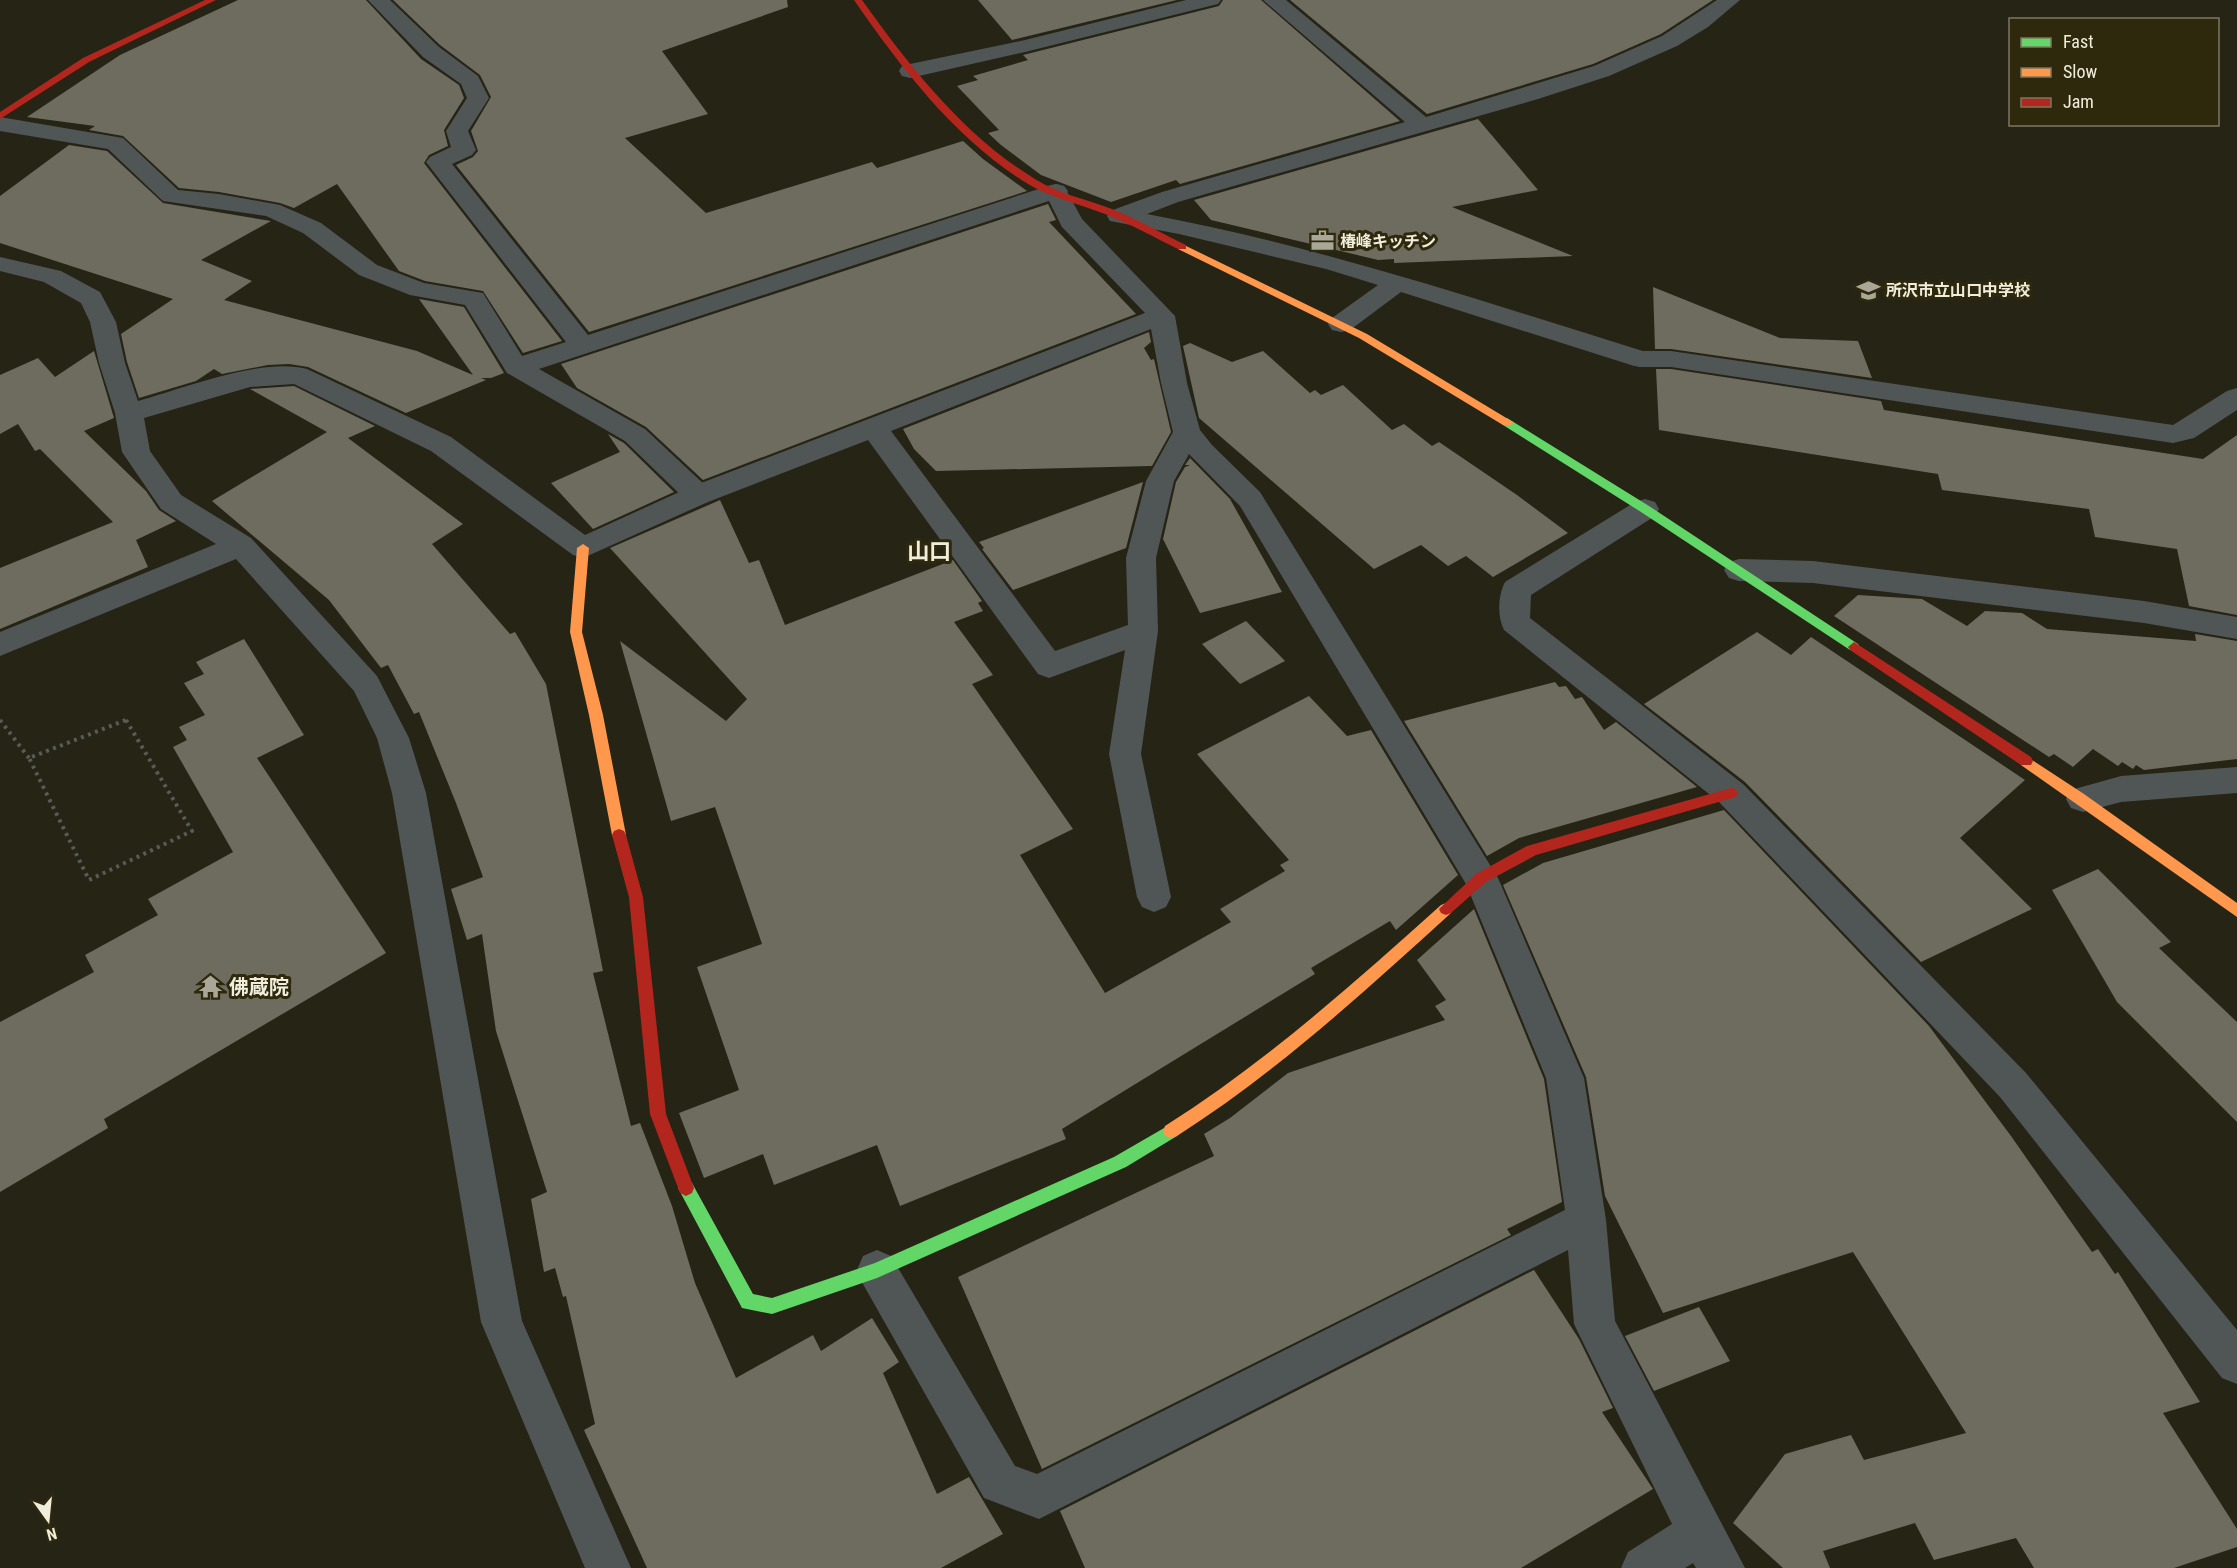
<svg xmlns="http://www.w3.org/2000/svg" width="2237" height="1568" viewBox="0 0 2237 1568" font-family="'Roboto Condensed','Noto Sans JP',sans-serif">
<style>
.building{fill:#6e6c5f}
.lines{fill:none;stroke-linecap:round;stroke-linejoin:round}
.path{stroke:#595b58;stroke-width:4;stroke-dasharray:3 4.5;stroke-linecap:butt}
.lane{fill:#505656;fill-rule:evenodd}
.street{fill:#505656;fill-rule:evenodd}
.fast{fill:#63d668;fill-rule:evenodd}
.slow{fill:#ff974d;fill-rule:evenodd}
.jam{fill:#b3261e;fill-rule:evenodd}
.labels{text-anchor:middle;stroke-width:6;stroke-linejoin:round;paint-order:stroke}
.far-poi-label{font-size:16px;font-weight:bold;fill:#f0eddd;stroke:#2e290d;text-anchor:start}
.poi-label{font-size:20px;font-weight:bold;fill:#f0eddd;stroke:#2e290d;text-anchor:start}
.quarter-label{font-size:22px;font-weight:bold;fill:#f0eddd;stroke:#2e290d}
</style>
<rect width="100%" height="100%" fill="#262415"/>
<g class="building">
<path d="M238,0H366L421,59L459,85L464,98L444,130L448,146L429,155L424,163L562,341L523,353L483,291L425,281L399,271L337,184L294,208L280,203L219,192L179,188L123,136L89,130L95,126L27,117L120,55Z"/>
<path d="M393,0H787L788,7L662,51L708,114L625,138L706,213L872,162L877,168L963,141L983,159L1027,191L589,332L456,165L473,157L478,151L471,131L491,97L480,75L440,45Z"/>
<path d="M978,0H1177L1012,40Z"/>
<path d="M1223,0H1261L1400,121L1180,184L1176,180L1111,202L1041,175L1001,145L988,133L999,130L957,86L978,80L973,76L1028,60L1023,55L1219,6Z"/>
<path d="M1290,0H1713L1661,34L1593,64L1427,114Z"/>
<path d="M1478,119L1538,190L1452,207L1573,256L1394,263V259L1378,260L1211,220L1194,200Z"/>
<path d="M69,145L107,151L163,203L271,221L201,260L252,281L224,300L417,351L473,375L419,299L464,307L504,373L491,378H481L486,380L406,413L308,367L289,364L268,365L222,374L214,369L196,381L139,398L127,362L121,334L173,299L0,243V196Z"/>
<path d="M1048,204L1056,220L1049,222L1136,314L703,480L646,427L577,388L561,364Z"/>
<path d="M1653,287L1780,338L1858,341L1872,378L1671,349H1655Z"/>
<path d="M1149,332L1151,342L1144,348L1151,360L1154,359L1171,432L1152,466L936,471L914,449L903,429Z"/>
<path d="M1190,343L1232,362L1263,351L1310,393L1315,390L1321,395L1343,385L1392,430L1404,424L1432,446L1439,442L1517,495L1568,533L1493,577L1466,556L1448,566L1421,545L1374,569L1199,418L1183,346Z"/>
<path d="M94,351L114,418L84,431L146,491L159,510L176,521L136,540L148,567L0,629V568L113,522L40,449L35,451L18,424L0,434V375L38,358L55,377Z"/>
<path d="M1656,369H1671L1881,401L1884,410L2203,459L2237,435V615L2189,606L2177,549L2095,537L2089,509L1942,490L1938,474L1659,430Z"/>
<path d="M294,386L375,426L348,438L463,524L432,544L510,634L515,632L546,684L603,971L593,973L631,1126L640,1123L672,1206L695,1283L736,1378L813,1335L821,1351L872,1318L899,1362L883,1373L937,1494L969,1477L1003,1534L941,1568H647L584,1430L595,1424L566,1296L563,1297L555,1268L544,1272L531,1199L547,1192L496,1031L482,934L467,940L451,889L483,877L456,803L419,712L414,714L388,665L381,668L329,600L212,501L327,432L250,389Z"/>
<path d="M608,434L624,443L674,492L593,529L551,483L620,452Z"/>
<path d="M1190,458L1230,499L1282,592L1200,613L1163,539L1176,482L1185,467L1190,465H1185Z"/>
<path d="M1143,482L1126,548L1013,590L982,549L984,548L979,542Z"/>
<path d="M720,500L749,563L759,560L785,625L953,560L982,601L978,603L983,611L954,622L993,675L972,684L1073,829L1020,855L1105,993L1231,922L1220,909L1285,871L1280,865L1289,860L1197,754L1309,696L1347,736L1371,730L1458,875L1396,930L1390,921L1311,968L1315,974L1062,1129L1066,1139L900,1206L877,1145L774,1185L763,1154L704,1178L679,1113L739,1090L697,967L762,944L715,807L671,821L620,641L726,721L747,699L610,548Z"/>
<path d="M1858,595L1922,599L1967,626L1985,611L2022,613L2047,629L2196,641L2195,634L2237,641V759L2144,770L2136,765L2133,769L2122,762L2118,766L2093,749L2073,767L2054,754L2049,757L1834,616Z"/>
<path d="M1246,621L1285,661L1240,684L1202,644Z"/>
<path d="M1757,632L1791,655L1811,637L2025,780L1960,838L2032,909L1921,962L1745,782L1644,704Z"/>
<path d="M244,639L304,735L257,758L386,953L104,1119L108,1128L0,1192V1022L94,972L85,955L158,915L148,899L233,852L173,747L187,740L179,727L205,715L184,683L204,674L196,662Z"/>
<path d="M1555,682L1559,687L1566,686L1575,699L1582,697L1604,730L1616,722L1697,787L1519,838L1487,856L1404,721Z"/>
<path d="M1724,810L1929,1026L2011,1136L2092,1252L2098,1249L2115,1274L2118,1272L2200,1402L2163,1413L2237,1529V1547L2174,1568H2034L2016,1538L1934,1560L1915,1523L1823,1551L1830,1568H1783L1733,1523L1785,1454L1851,1435L1864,1460L1966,1433L1853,1252L1663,1313L1605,1196L1586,1077L1503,885L1543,863Z"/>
<path d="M2098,869L2171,942L2159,948L2237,1022V1122L2117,1002L2052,890Z"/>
<path d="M1474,909L1544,1079L1562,1202L1507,1229L1511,1235L1042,1469L958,1277L1214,1156L1204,1134L1230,1118L1288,1073L1445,1020L1435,1006L1446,1000L1417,960Z"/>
<path d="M1534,1270L1579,1339L1613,1408L1602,1412L1653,1489L1521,1568H1085L1060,1511Z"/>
<path d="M1699,1307L1730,1361L1654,1391L1625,1336Z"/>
</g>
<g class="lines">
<g class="path">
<path d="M0,720L29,758"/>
<path d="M126,720L192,831L89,880L29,758Z"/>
</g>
<g class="lane">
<path d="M368,0H390L439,47L478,76L489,98L468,131L476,150L472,155L452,164L588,335L1048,186L1056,184L1064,186L1068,191L1064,196L539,369L645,429L708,488L712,495L708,502L698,505L688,502L625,441L507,373L465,305L410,295L359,275L303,233L266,216L163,201L108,149L0,131V117L123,138L178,190L219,194L280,205L321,223L377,265L424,283L483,293L522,356L566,342L426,162L430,157L451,147L446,131L467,98L461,84L423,57Z"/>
<path d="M1640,351H1671L2173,425L2227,391L2237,388V410L2194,438L2173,443L1671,367H1640L1631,365L1627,359L1631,353Z"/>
</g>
<g class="street">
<path d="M1186,0H1221L1218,4L1025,52L910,78L902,76L899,71L902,66L910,64L1025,40Z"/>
<path d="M1263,0H1286L1426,117L1594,66L1662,36L1717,0H1740L1708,27L1677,46L1609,76L1538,99L1178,202L1147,214C1319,246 1482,301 1649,353L1653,359L1649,365L1640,367L1631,365L1401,292L1350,330L1341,332L1332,330L1328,324L1332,318L1378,285L1326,269L1179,234L1110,221L1107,216L1110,211L1162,192L1405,122Z"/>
<path d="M1056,184L1064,186L1082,219L1175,316L1187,383L1200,430L1212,445L1260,492L1498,878L1584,1078L1606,1220L1615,1321L1745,1568H1696L1693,1563L1685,1568H1621L1628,1552L1672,1524L1574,1324L1568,1250L1039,1519L984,1498L863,1284L857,1270L863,1256L877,1250L891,1256L1015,1466L1037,1474L1565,1210L1546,1078L1466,884L1240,506L1189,454L1174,481L1156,558L1158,631L1141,754L1171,897L1166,907L1154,912L1142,907L1137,897L1109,754L1125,650L1049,678L1038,674L868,440L708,502L583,558L573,555L431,451L294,384L250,387L144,418L150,451L181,495L251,538L377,676L409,738L426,793L522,1321L631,1568H585L481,1322L392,793L377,738L354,691L236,559L0,656V632L216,544L161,509L122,452L115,413L99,363L90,322L81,303L44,282L0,271V257L61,271L100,292L116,322L125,363L138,401C184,388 262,357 307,369L451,437L585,535L688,488L1145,313L1062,227L1044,191L1048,186ZM1151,329L1161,383L1173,432L1146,481L1126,558L1128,625L1055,651L891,431Z"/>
<path d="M1645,499L1655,502L1659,509L1655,516L1531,595L1530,618L1743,784L2026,1073L2237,1330V1384L2222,1378L2000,1097L1719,802L1504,630C1497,617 1498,595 1505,582L1635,502Z"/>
<path d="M1739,559L1813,561L2144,601L2237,617V639L2144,623L1813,583L1739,581L1729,578L1724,570L1729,562Z"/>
<path d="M2237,767V793L2121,802L2083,812L2071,808L2066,799L2071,790L2121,776Z"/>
</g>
<g class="fast">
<path d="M1507,418L1649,506L1858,644L1860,647L1858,650H1850L1641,512L1503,425L1501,422Z"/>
<path d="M1171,1124L1177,1126L1179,1131L1177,1136L1126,1167L877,1278L772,1314L742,1308L678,1188L680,1183L686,1180L692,1183L753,1294L772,1298L875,1263L1114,1157Z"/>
</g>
<g class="slow">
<path d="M1182,244L1367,334L1513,422L1511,425H1503L1359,338L1178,249V245Z"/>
<path d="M583,544L589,548L582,632L603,715L626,835L624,839H614L612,835L589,715L570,632L577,548Z"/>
<path d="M2026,756L2084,794L2237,903V917L2021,765L2019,761L2021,757Z"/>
<path d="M1446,903L1451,905L1453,909L1451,913C1363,993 1277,1072 1177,1136L1171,1138L1165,1136L1163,1131L1165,1126C1266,1062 1353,984 1441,905Z"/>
</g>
<g class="jam">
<path d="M205,0H216L89,62L0,119V112L83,58Z"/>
<path d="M854,0H862C910,67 964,136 1035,179C1059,194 1086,199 1112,209C1137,219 1161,233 1186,245V249H1178C1154,237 1130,224 1105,214C1079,204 1052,198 1028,184C956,140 901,68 854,0Z"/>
<path d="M1854,642L2031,757L2033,761L2031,765H2021L1850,650L1848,647Z"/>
<path d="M1731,788L1736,789L1738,793L1736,797L1536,855L1486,882L1451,913L1446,915L1441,913L1439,909L1476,874L1527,846Z"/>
<path d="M619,829L624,831L626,835L643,897L666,1114L694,1188L692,1193L686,1196L680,1193L650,1114L629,897L612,835L614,831Z"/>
</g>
</g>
<defs>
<symbol id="office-bare" viewBox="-9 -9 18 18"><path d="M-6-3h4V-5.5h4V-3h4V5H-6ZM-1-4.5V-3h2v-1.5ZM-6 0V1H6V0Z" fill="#a9a797" stroke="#2e290d" stroke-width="2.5" paint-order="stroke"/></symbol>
<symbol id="school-bare" viewBox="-9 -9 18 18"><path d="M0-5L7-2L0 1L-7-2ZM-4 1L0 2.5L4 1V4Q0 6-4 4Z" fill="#a9a797" stroke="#2e290d" stroke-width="2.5" paint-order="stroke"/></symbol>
<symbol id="temple-bare" viewBox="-9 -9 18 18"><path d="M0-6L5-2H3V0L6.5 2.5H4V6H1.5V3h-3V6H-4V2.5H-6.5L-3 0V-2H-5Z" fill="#a9a797" stroke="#2e290d" stroke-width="2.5" paint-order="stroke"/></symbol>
</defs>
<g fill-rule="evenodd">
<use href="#office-bare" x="1306" y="224" width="33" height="33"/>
<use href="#school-bare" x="1852" y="274" width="33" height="33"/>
<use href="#temple-bare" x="194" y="970" width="33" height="33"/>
</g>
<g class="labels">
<g class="far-poi-label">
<text x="1340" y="247">椿峰キッチン</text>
<text x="1886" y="296">所沢市立山口中学校</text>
</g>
<g class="poi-label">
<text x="229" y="994">佛蔵院</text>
</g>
<g class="quarter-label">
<text x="929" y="559">山口</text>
</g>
</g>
<rect x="2009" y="18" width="210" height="108" fill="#2e290d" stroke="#7c7760" stroke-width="1.5"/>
<rect x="2021" y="38" width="30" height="9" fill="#63d668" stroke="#7c7760" stroke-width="1.5"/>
<text x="2063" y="48" font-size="18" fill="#f0eddd">Fast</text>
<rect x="2021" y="68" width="30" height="9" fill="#ff974d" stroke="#7c7760" stroke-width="1.5"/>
<text x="2063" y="78" font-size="18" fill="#f0eddd">Slow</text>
<rect x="2021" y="98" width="30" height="9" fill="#b3261e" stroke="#7c7760" stroke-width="1.5"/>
<text x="2063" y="108" font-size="18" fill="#f0eddd">Jam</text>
<g transform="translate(48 1520) rotate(165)" stroke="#2e290d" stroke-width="4.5" paint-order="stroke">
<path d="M0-4.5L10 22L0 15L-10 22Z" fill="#f0eddd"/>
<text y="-9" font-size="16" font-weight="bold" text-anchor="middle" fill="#f0eddd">N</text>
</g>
</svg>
